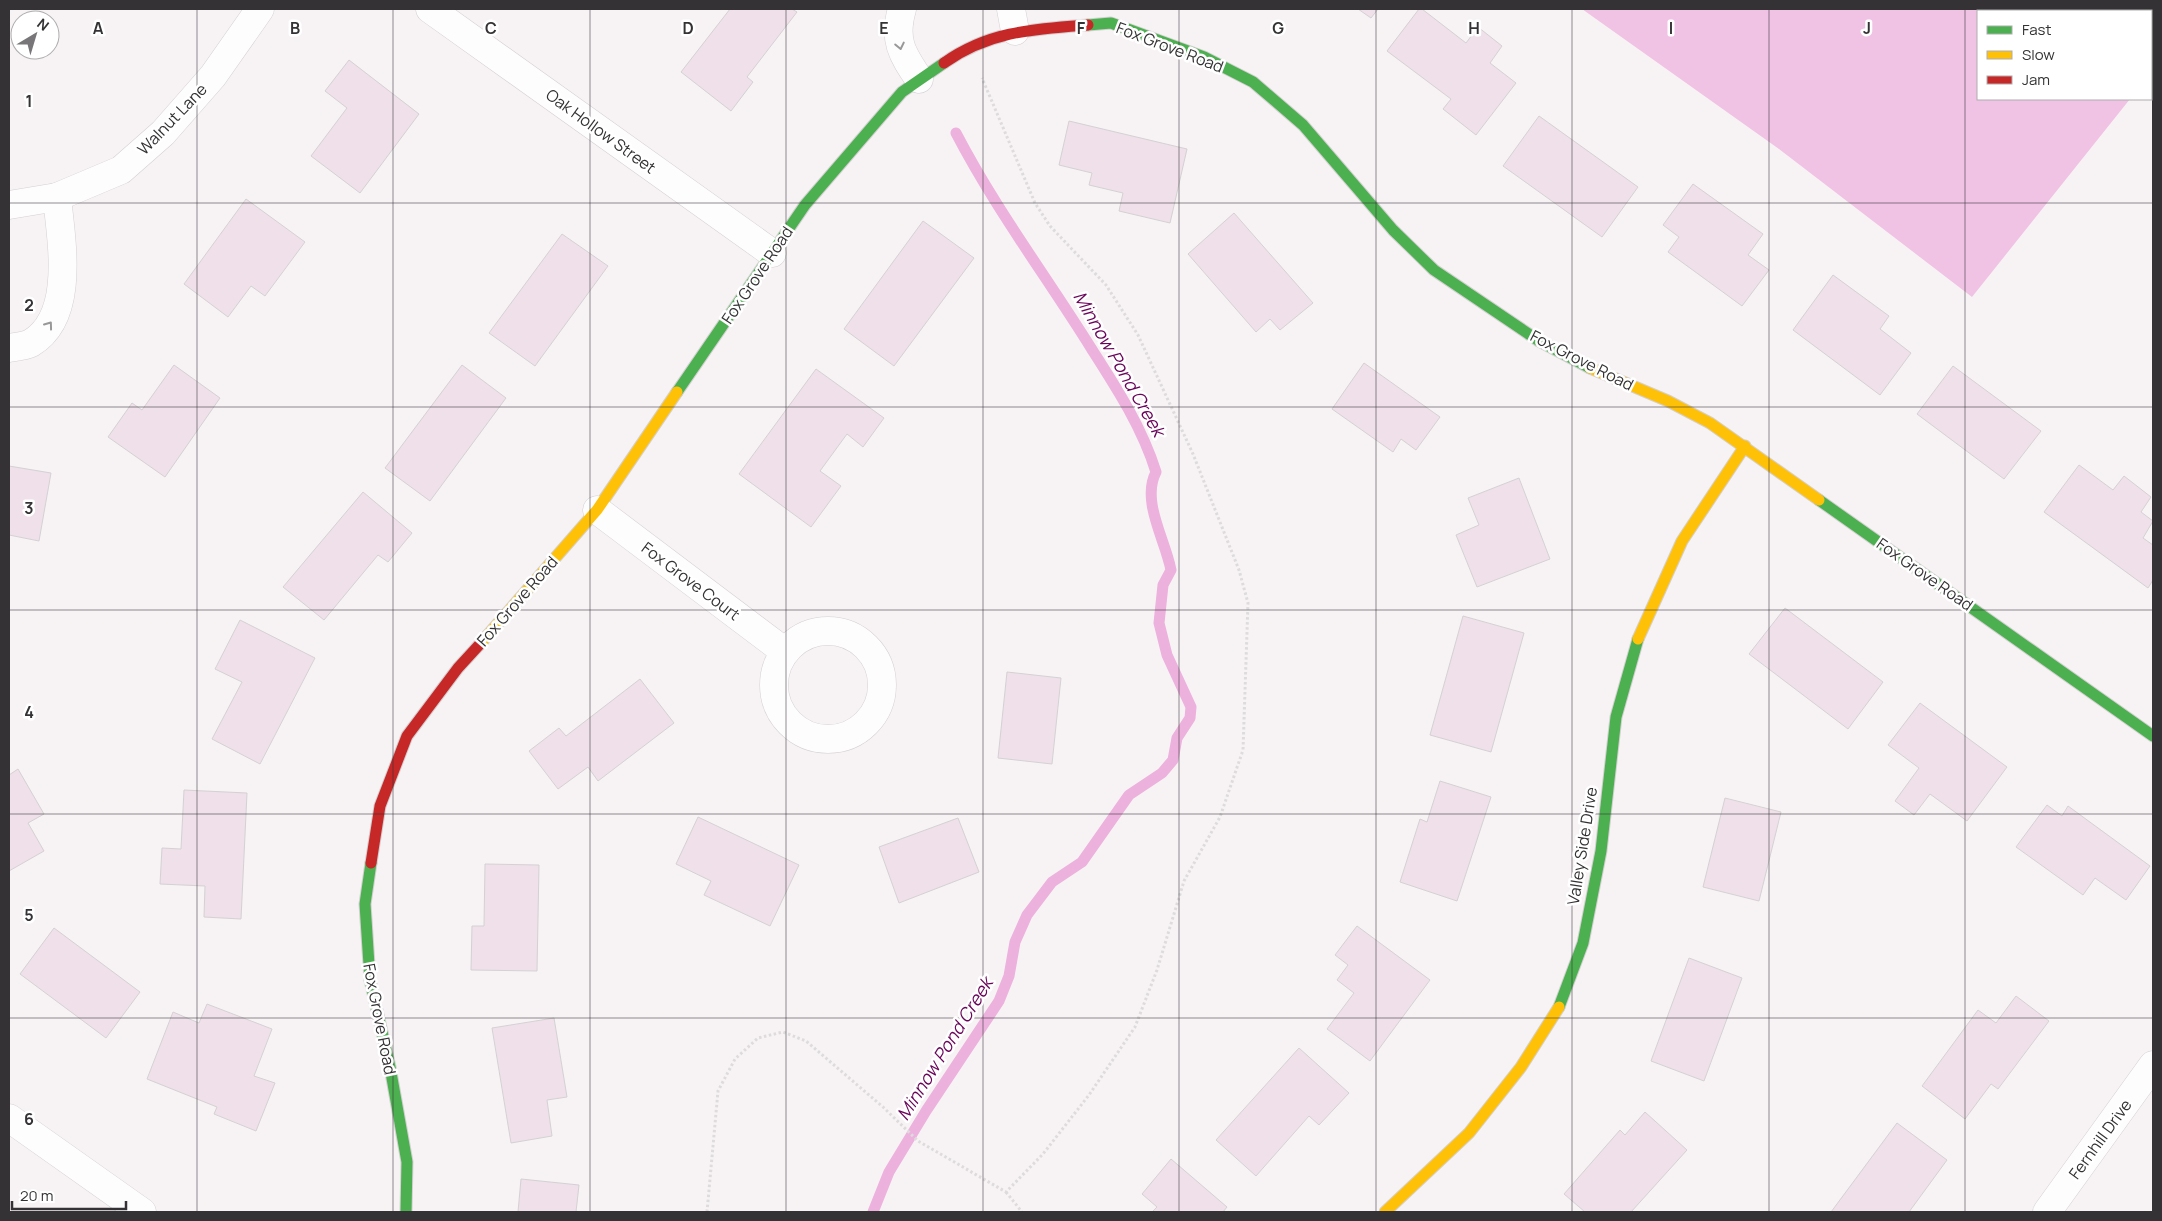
<svg xmlns="http://www.w3.org/2000/svg" width="2162" height="1221" viewBox="0 0 2162 1221" font-family="Manrope,sans-serif">
<style>
.forest{fill:#f0c2e4}
.lines{fill:none;stroke-linecap:round;stroke-linejoin:round}
.stream{stroke:#ecb1dc;stroke-width:11}
.building{fill:#efe0ea;stroke:#d4d1d3}
.street-casing{stroke:#d4d0d2;stroke-width:29}
.fast-casing{stroke:#d4d0d2;stroke-width:13}
.slow-casing{stroke:#d4d0d2;stroke-width:13}
.jam-casing{stroke:#d4d0d2;stroke-width:13}
.path{stroke:#dddbdc;stroke-width:3;stroke-dasharray:2.5 2.5;stroke-linecap:butt}
.street{stroke:#fefdfe;stroke-width:28}
.fast{stroke:#4caf50;stroke-width:11}
.slow{stroke:#ffc107;stroke-width:11}
.jam{stroke:#c62828;stroke-width:11}
.oneway{stroke:#999899}
.grid{fill:none;stroke:#343234;stroke-width:1;stroke-opacity:0.55}
.labels{text-anchor:middle;stroke-width:5;stroke-linejoin:round;paint-order:stroke}
.street-label{font-size:16px;fill:#343234;stroke:#fff}
.water-label{font-size:18px;font-style:italic;fill:#6a045a;stroke:#fff}
.grid-label{font-size:16px;text-anchor:middle;font-weight:bold;fill:#343234;stroke:#fff;stroke-width:5;stroke-linejoin:round;paint-order:stroke}
</style>
<rect width="100%" height="100%" fill="#f7f3f5"/>
<path class="forest" d="M1582,9H2153V70L2151,73V11H1978V99H2130L1972,297L1779,149Z"/>
<g class="lines">
<path class="stream" d="M873,1212L889,1172L926,1111L999,1001L1009,976L1015,942L1027,915L1052,882L1082,862L1129,795L1162,773L1173,760L1177,738L1190,718L1191,707L1167,655L1159,623L1163,585L1171,570C1165,539 1141,501 1156,472C1142,427 1116,387 1091,348C1046,276 995,208 956,133"/>
</g>
<g class="building">
<path d="M730,9H792L797,12L747,77L753,82L731,111L681,72Z"/>
<path d="M1358,9H1378L1371,18Z"/>
<path d="M1419,9H1422L1466,43L1478,27L1502,46L1490,63L1516,83L1476,135L1443,109L1451,99L1387,51Z"/>
<path d="M349,60L419,114L360,193L311,156L347,108L325,91Z"/>
<path d="M1539,116L1638,187L1602,237L1503,166Z"/>
<path d="M1069,121L1187,149L1170,223L1119,211L1123,193L1089,185L1092,173L1059,165Z"/>
<path d="M1693,184L1763,234L1748,255L1769,270L1742,306L1668,252L1679,237L1663,225Z"/>
<path d="M246,199L305,242L265,296L251,286L228,317L184,284Z"/>
<path d="M1234,213L1313,303L1280,330L1270,319L1256,332L1188,254Z"/>
<path d="M923,221L974,258L894,366L844,329Z"/>
<path d="M562,234L608,266L535,366L489,333Z"/>
<path d="M1833,275L1889,316L1880,329L1911,353L1880,395L1793,330Z"/>
<path d="M1364,363L1440,417L1416,450L1401,439L1393,452L1332,409Z"/>
<path d="M174,365L220,398L165,477L108,437L132,403L142,410Z"/>
<path d="M462,365L506,398L430,501L385,468Z"/>
<path d="M1953,366L2041,431L2004,479L1917,414Z"/>
<path d="M816,369L884,418L863,447L847,434L820,471L841,486L811,527L739,474Z"/>
<path d="M2079,465L2113,490L2124,476L2151,497L2141,512L2153,521L2143,538L2153,545V580L2148,588L2044,512Z"/>
<path d="M9,466L51,473L39,541L9,535Z"/>
<path d="M1519,478L1550,559L1477,587L1456,535L1479,525L1468,498Z"/>
<path d="M363,492L412,533L388,562L378,555L324,620L283,587Z"/>
<path d="M1785,608L1883,682L1848,729L1749,654Z"/>
<path d="M1463,616L1524,633L1491,752L1430,735Z"/>
<path d="M240,620L315,658L260,764L212,739L242,682L215,669Z"/>
<path d="M1007,672L1061,678L1052,764L998,758Z"/>
<path d="M640,679L674,723L598,781L588,767L558,789L529,751L559,728L566,736Z"/>
<path d="M1920,703L2007,767L1967,821L1930,794L1914,815L1895,801L1919,768L1888,745Z"/>
<path d="M18,769L44,814L28,823L44,851L9,871V775Z"/>
<path d="M1440,781L1491,797L1457,901L1400,882L1420,819L1427,822Z"/>
<path d="M184,790L247,793L241,919L204,917L205,886L160,884L162,848L181,849Z"/>
<path d="M1725,798L1781,812L1759,901L1703,887Z"/>
<path d="M2047,805L2062,816L2068,806L2150,866L2126,900L2095,878L2083,895L2016,847Z"/>
<path d="M698,817L799,865L770,926L704,895L711,881L676,864Z"/>
<path d="M958,818L979,872L899,903L879,847Z"/>
<path d="M485,864L539,865L537,971L471,970L472,926H484Z"/>
<path d="M1357,926L1430,980L1370,1061L1327,1029L1354,993L1337,980L1348,965L1335,955Z"/>
<path d="M54,928L140,992L106,1038L20,974Z"/>
<path d="M1689,958L1742,978L1704,1081L1651,1061Z"/>
<path d="M2016,996L2049,1021L1998,1089L1991,1084L1965,1119L1922,1086L1978,1010L1996,1023Z"/>
<path d="M207,1004L272,1029L254,1076L275,1083L256,1131L214,1114L217,1107L147,1079L173,1012L199,1023Z"/>
<path d="M554,1018L567,1097L547,1100L552,1136L511,1143L492,1028Z"/>
<path d="M1299,1048L1349,1093L1319,1125L1309,1116L1256,1176L1216,1140Z"/>
<path d="M1645,1112L1687,1150L1631,1212H1585L1564,1194L1620,1130L1625,1135Z"/>
<path d="M1897,1123L1947,1160L1909,1212H1831Z"/>
<path d="M1171,1159L1227,1207L1223,1212H1152L1157,1207L1142,1194Z"/>
<path d="M521,1179L579,1185L576,1212H518Z"/>
</g>
<g class="lines">
<defs>
<g id="street">
<path d="M430,9L772,253"/>
<path d="M902,9C893,40 902,54 919,79"/>
<path d="M1011,9L1015,31"/>
<path d="M9,205L57,197L121,170L163,133L213,76L260,9"/>
<path d="M9,348C15,347 25,346 31,343C76,316 61,240 57,197"/>
<path d="M597,510L784,651"/>
<circle cx="828" cy="685" r="54"/>
<path d="M9,1118L142,1212"/>
<path d="M2047,1212L2153,1065"/>
</g>
<g id="fast">
<path d="M1088,25L1111,23L1204,57L1253,82L1303,125L1393,230L1434,270L1539,341L1590,368"/>
<path d="M677,392L805,205L902,92L944,63"/>
<path d="M1819,500L2153,736"/>
<path d="M371,863L365,904L370,980L390,1067L407,1162L406,1212"/>
<path d="M1559,1007L1583,943L1601,851L1616,717L1638,639"/>
</g>
<g id="slow">
<path d="M1590,368L1668,401L1710,423L1819,500"/>
<path d="M1638,639L1682,541L1745,446"/>
<path d="M480,644L597,510L677,392"/>
<path d="M1385,1212L1469,1133L1521,1067L1559,1007"/>
</g>
<g id="jam">
<path d="M944,63C989,31 1034,29 1088,25"/>
<path d="M371,863L380,806L407,736L458,668L480,644"/>
</g>
</defs>
<use href="#street" class="street-casing"/>
<use href="#fast" class="fast-casing"/>
<use href="#slow" class="slow-casing"/>
<use href="#jam" class="jam-casing"/>
<g class="path">
<path d="M1006,1192L1022,1212"/>
<path d="M707,1212L718,1091L735,1059L758,1038L783,1032L806,1041L883,1107L918,1141L1006,1192L1043,1154L1089,1095L1135,1027L1157,970L1184,881L1220,817L1243,750L1248,603L1239,570L1193,454L1138,335L1106,285L1050,226L1035,203L982,78"/>
</g>
<use href="#street" class="street"/>
<use href="#fast" class="fast"/>
<use href="#slow" class="slow"/>
<use href="#jam" class="jam"/>
</g>
<defs><path id="oneway-chevron" d="M-2-3.5L2.5 0L-2 3.5" fill="none" stroke-width="1.6" stroke-linecap="round" stroke-linejoin="round" transform="scale(1.25)"/></defs>
<g class="oneway">
<use href="#oneway-chevron" transform="translate(900 46) rotate(78)"/>
<use href="#oneway-chevron" transform="translate(49 325) rotate(-54)"/>
</g>
<path class="grid" d="M197,9V1212M393,9V1212M590,9V1212M786,9V1212M983,9V1212M1179,9V1212M1376,9V1212M1572,9V1212M1769,9V1212M1965,9V1212M9,203H2153M9,407H2153M9,610H2153M9,814H2153M9,1018H2153"/>
<g class="labels">
<g class="street-label">
<text transform="translate(1170 47) rotate(21)" y="6">Fox Grove Road</text>
<text transform="translate(172 119) rotate(-46)" y="6">Walnut Lane</text>
<text transform="translate(601 131) rotate(36)" y="6">Oak Hollow Street</text>
<text transform="translate(757 275) rotate(-56)" y="6">Fox Grove Road</text>
<text transform="translate(1582 360) rotate(27)" y="6">Fox Grove Road</text>
<text transform="translate(1925 574) rotate(35)" y="6">Fox Grove Road</text>
<text transform="translate(691 581) rotate(37)" y="6">Fox Grove Court</text>
<text transform="translate(517 601) rotate(-49)" y="6">Fox Grove Road</text>
<text transform="translate(1582 846) rotate(-81)" y="6">Valley Side Drive</text>
<text transform="translate(380 1019) rotate(79)" y="6">Fox Grove Road</text>
<text transform="translate(2100 1139) rotate(-54)" y="6">Fernhill Drive</text>
</g>
<g class="water-label">
<text transform="translate(1119 364) rotate(60)" y="6">Minnow Pond Creek</text>
<text transform="translate(945 1049) rotate(-58)" y="6">Minnow Pond Creek</text>
</g>
</g>
<g class="grid-label">
<text x="98" y="34">A</text>
<text x="295" y="34">B</text>
<text x="491" y="34">C</text>
<text x="688" y="34">D</text>
<text x="884" y="34">E</text>
<text x="1081" y="34">F</text>
<text x="1278" y="34">G</text>
<text x="1474" y="34">H</text>
<text x="1671" y="34">I</text>
<text x="1867" y="34">J</text>
<text x="29" y="107">1</text>
<text x="29" y="311">2</text>
<text x="29" y="514">3</text>
<text x="29" y="718">4</text>
<text x="29" y="921">5</text>
<text x="29" y="1125">6</text>
</g>
<rect width="2162" height="1221" fill="none" stroke="#343234" stroke-width="20"/>
<rect x="1977" y="10" width="175" height="90" fill="#ffffff" stroke="#aeadae"/>
<rect x="1987" y="26" width="25" height="8" fill="#4caf50" stroke="#aeadae"/>
<text x="2022" y="35" font-size="15" fill="#343234">Fast</text>
<rect x="1987" y="51" width="25" height="8" fill="#ffc107" stroke="#aeadae"/>
<text x="2022" y="60" font-size="15" fill="#343234">Slow</text>
<rect x="1987" y="76" width="25" height="8" fill="#c62828" stroke="#aeadae"/>
<text x="2022" y="85" font-size="15" fill="#343234">Jam</text>
<g transform="translate(35 35) rotate(38)"><circle r="24" fill="#ffffff" stroke="#aeadae"/>
<path d="M0-4L9 19L0 12L-9 19Z" fill="#787678"/>
<text y="-8" font-size="14" font-weight="bold" text-anchor="middle" fill="#343234">N</text>
</g>
<path d="M12 1201v8h114v-8" fill="none" stroke="#343234" stroke-width="2.5"/>
<text x="20" y="1201" font-size="15" fill="#343234" stroke="#ffffff" stroke-width="4" paint-order="stroke">20 m</text>
</svg>
